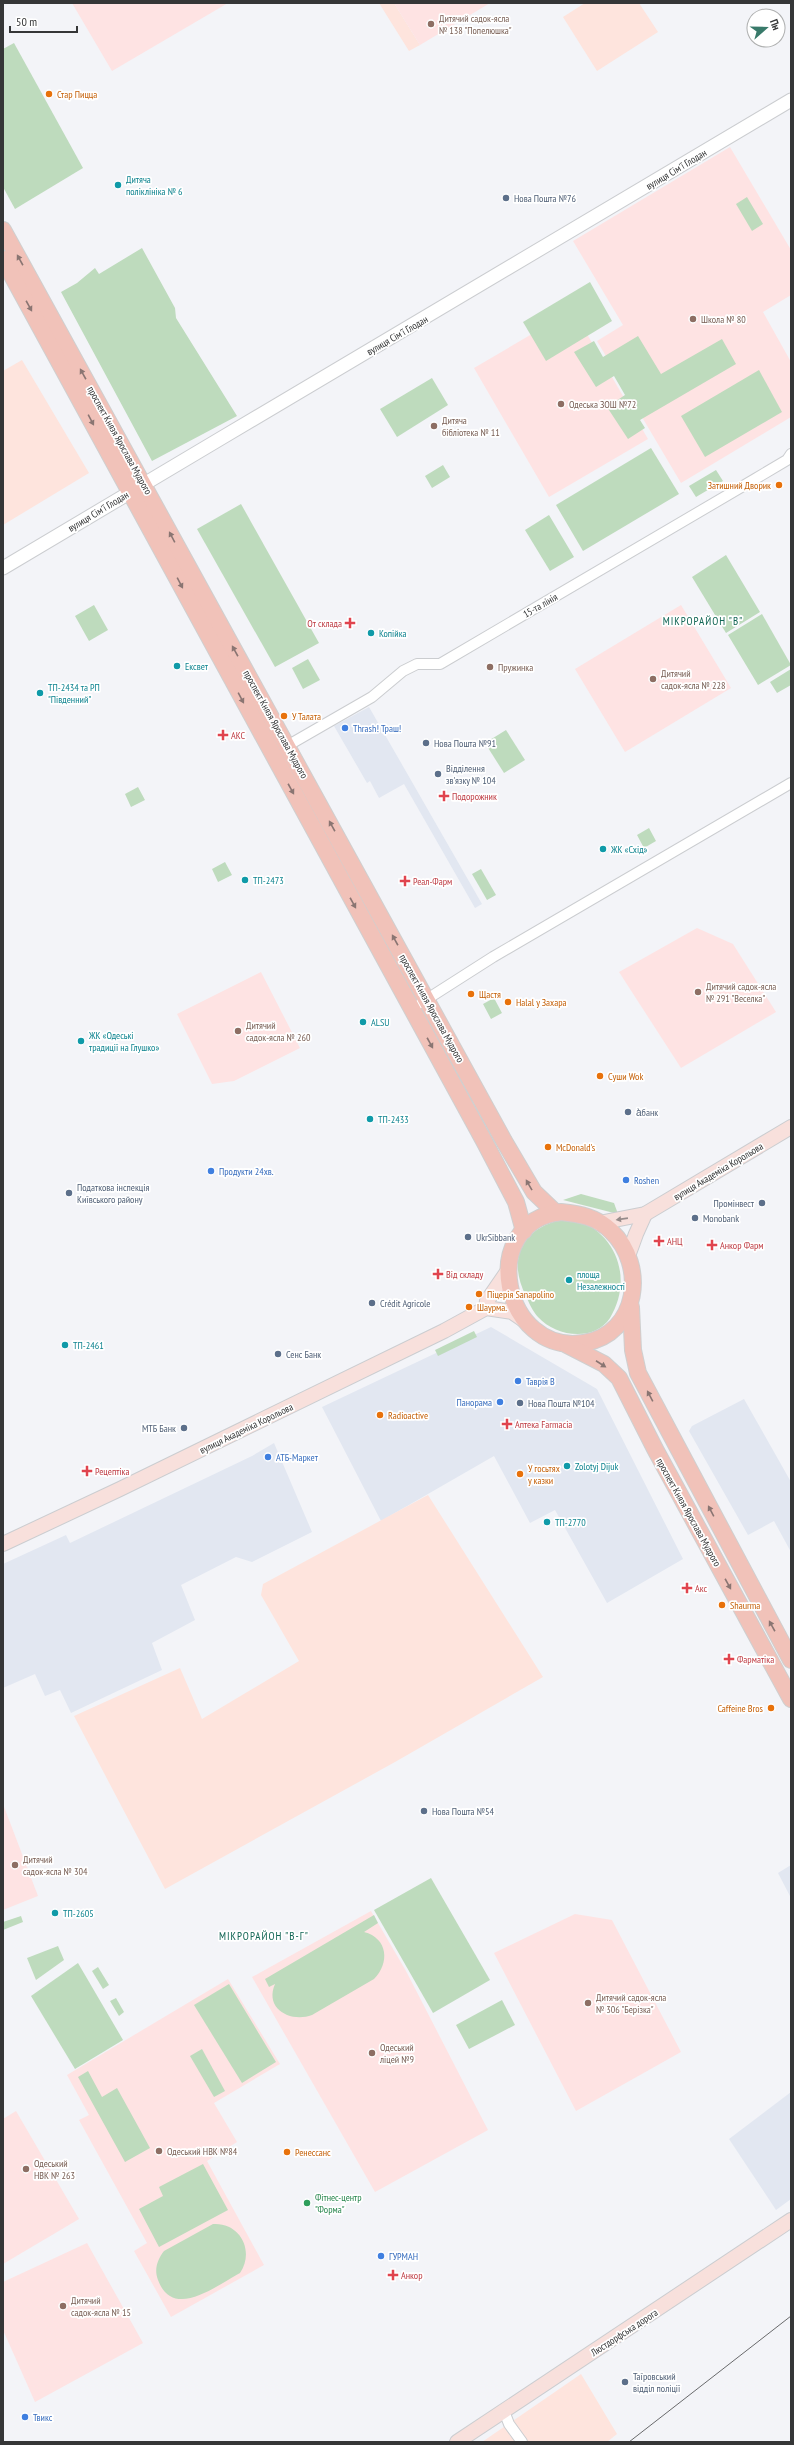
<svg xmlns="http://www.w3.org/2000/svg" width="794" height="2445" viewBox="0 0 794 2445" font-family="'PT Sans Narrow',sans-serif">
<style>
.built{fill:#e2e7f1}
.industrial{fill:#fee4dd}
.education{fill:#fee3e3}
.green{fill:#bedbbd}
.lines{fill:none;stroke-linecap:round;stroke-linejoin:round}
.minor-casing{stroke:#cbcdd0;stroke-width:12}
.tertiary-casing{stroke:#cbcdd0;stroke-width:15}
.secondary-casing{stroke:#cbcdd0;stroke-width:16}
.primary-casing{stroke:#cfcfcf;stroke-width:18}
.minor{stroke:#fff;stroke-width:10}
.tertiary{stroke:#fff;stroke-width:13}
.secondary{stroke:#f8e0dc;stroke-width:14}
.primary{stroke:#f1c2b9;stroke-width:16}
.tram{stroke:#696a6c;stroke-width:1}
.oneway{fill:#8a7572}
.oneway2{fill:#968b8a}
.education-dot{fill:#8d6e63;stroke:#fff;stroke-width:1.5}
.food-dot{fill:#e8710a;stroke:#fff;stroke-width:1.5}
.culture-dot{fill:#0f9aa8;stroke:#fff;stroke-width:1.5}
.service-dot{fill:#5c6f8a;stroke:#fff;stroke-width:1.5}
.health-dot{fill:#e0444e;stroke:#fff;stroke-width:1.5}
.shop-dot{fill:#3f7fe0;stroke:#fff;stroke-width:1.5}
.leisure-dot{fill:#2e9e5b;stroke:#fff;stroke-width:1.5}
.labels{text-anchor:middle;stroke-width:3.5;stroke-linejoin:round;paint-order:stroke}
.education-label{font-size:10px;fill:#785e54;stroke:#fff;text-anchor:start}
.food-label{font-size:10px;fill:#c56008;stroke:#fff;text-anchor:start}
.street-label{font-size:10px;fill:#353637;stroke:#fff}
.culture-label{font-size:10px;fill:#0d838f;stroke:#fff;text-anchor:start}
.service-label{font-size:10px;fill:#4e5e75;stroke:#fff;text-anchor:start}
.health-label{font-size:10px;fill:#be3a42;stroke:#fff;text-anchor:start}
.shop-label{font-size:10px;fill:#366cbe;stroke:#fff;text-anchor:start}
.leisure-label{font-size:10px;fill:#27864d;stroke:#fff;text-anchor:start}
.neighbourhood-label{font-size:11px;letter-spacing:1px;fill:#126655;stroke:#fff}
</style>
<rect width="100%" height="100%" fill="#f3f4f8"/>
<g class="built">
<path d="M369,707L482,904L475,908L404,784L379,798L370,781L367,783L334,726Z"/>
<path d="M491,1327L597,1389L683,1559L607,1603L555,1510L530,1523L494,1456L381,1521L322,1407Z"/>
<path d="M744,1399L791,1482V1552L774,1521L748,1535L689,1431L692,1426Z"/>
<path d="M274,1443L312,1532L252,1562L236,1557L181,1585L195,1620L152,1643L162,1670L71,1713L60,1690L45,1696L35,1674L3,1688V1564L66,1535L70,1543L252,1456Z"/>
<path d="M791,1865V1898L778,1873Z"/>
<path d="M791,2092V2199L776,2210L729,2139Z"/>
</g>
<g class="industrial">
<path d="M379,3H394L420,45L409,51Z"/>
<path d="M585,3H639L658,32L597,71L563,17Z"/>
<path d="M22,360L89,473L3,525V371Z"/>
<path d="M428,1495L543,1677L395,1762L165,1889L74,1716L180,1668L202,1719L299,1661L261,1595L263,1584Z"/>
<path d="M581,2374L617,2434L607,2442H482Z"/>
</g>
<g class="education">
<path d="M72,3H228L112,71Z"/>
<path d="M394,3H490L420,45Z"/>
<path d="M730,147L791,250V295L763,312L791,362V417L681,483L597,341L623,325L573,241Z"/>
<path d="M573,310L648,439L549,497L474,368Z"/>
<path d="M681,605L731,688L625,752L575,669Z"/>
<path d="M697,928L733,944L776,1012L681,1068L619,972Z"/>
<path d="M261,972L300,1048L234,1081L212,1084L177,1014Z"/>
<path d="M3,1804L38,1896L3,1910Z"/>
<path d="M371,1911L406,1971L488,2130L375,2192L252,1977Z"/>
<path d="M575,1914L612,1920L681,2052L576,2111L494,1953Z"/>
<path d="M228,1979L280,2064L214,2103L237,2142L207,2161L264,2265L171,2317L134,2251L147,2243L79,2120L89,2115L67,2075Z"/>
<path d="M16,2111L79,2219L3,2264V2119Z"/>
<path d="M87,2243L143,2343L35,2402L3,2330V2282Z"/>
</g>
<g class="green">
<path d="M14,43L83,168L15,209L3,187V49Z"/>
<path d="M747,197L763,224L752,231L736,204Z"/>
<path d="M142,248L175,308L176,318L237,416L152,461L61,292L77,283L95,268L99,274Z"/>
<path d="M590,282L612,321L546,361L523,322Z"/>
<path d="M638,336L661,374L722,339L736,364L640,420L645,428L628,439L607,407L625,395L614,376L596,387L574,352L594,341L603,357Z"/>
<path d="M759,370L782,412L705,457L681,416Z"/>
<path d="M432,378L448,405L397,437L380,409Z"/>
<path d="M651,448L679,494L583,551L556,505Z"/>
<path d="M443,465L450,477L432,488L425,476Z"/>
<path d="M716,470L723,481L696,497L689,486Z"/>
<path d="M241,504L319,643L275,667L197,529Z"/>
<path d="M549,515L574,557L550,571L525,530Z"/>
<path d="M726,555L760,612L726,633L692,577Z"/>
<path d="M94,605L108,630L89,641L75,616Z"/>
<path d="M762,614L791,665L758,685L728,635Z"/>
<path d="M308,659L320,680L303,689L292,668Z"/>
<path d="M791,669V685L777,693L770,682Z"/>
<path d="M506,730L525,760L504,773L485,743Z"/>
<path d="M138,787L145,800L131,807L125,794Z"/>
<path d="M649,828L656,841L644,848L637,835Z"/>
<path d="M225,862L232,875L218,882L212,869Z"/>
<path d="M481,869L496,895L487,900L472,874Z"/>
<path d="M494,998L502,1013L491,1019L483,1004Z"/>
<path d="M581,1194L614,1203L618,1214L563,1200Z"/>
<path d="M572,1218C616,1231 634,1278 610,1318C594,1342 556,1337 538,1317C533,1312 529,1303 526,1296C504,1253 528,1223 572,1218Z"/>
<path d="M474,1331L477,1337L438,1356L435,1350Z"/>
<path d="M431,1878L490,1980L433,2013L374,1910Z"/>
<path d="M374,1915L378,1923L364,1932C388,1938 390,1963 374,1979L312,2015C291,2023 264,2009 275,1984L269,1987L265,1979Z"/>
<path d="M21,1916L23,1922L3,1930V1922Z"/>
<path d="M58,1946L64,1960L36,1980L27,1958Z"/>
<path d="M78,1963L123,2040L75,2069L31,1996Z"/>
<path d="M98,1967L109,1985L103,1989L92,1971Z"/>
<path d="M229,1984L276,2062L242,2083L194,2005Z"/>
<path d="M116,1998L124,2012L119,2016L110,2001Z"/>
<path d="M502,2000L515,2025L469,2049L456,2025Z"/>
<path d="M202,2049L225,2091L214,2097L190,2056Z"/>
<path d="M88,2071L102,2097L117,2088L150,2148L125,2162L78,2077Z"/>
<path d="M203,2164L228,2210L159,2247L139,2209L163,2196L159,2187Z"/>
<path d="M213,2224C240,2222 255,2251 240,2273C217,2285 173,2321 158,2280C154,2270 157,2260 164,2251Z"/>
</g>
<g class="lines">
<defs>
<g id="minor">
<path d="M287,746L372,697L403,671L417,664H440L755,479L787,460L791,454"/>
<path d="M421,1003L493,957L791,783"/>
<path d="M504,2411L509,2424L522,2442"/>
</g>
<path id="tertiary" d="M3,568C265,411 529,258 791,100"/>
<g id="secondary">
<path d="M599,1223L645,1214L791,1127"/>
<path d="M628,1256L636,1234L645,1214"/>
<path d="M486,1308L487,1301L507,1272"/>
<path d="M3,1544L120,1489L444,1331L486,1308L512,1312L525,1321"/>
<path d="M457,2442L791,2220"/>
</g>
<g id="primary">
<path d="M3,230L504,1141L534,1192L556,1213"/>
<path d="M3,259L484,1141L516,1202L524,1231"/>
<path d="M561,1212C580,1214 597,1217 611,1231C647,1265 639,1334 584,1343C502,1356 476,1222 561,1212Z"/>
<path d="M631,1307L633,1350L638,1373L791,1660"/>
<path d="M567,1345L604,1364L619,1378L655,1449L791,1699"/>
</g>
</defs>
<use href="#minor" class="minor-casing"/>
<use href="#tertiary" class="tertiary-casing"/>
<use href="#secondary" class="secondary-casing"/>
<use href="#primary" class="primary-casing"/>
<use href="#minor" class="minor"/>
<use href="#tertiary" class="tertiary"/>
<use href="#secondary" class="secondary"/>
<use href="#primary" class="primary"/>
<path class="tram" d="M629,2442L791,2316"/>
</g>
<defs><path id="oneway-solid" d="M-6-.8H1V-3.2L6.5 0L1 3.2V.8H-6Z"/></defs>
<g class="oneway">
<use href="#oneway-solid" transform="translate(20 260) rotate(-119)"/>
<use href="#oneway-solid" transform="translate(29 306) rotate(61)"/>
<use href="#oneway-solid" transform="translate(83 374) rotate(-119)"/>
<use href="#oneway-solid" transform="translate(91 420) rotate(62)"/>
<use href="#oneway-solid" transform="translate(172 537) rotate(-118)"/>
<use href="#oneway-solid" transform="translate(180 583) rotate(62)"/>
<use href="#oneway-solid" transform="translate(235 651) rotate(-119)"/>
<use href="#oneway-solid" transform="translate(241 698) rotate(62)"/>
<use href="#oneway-solid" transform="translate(291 789) rotate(61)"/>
<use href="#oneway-solid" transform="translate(332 826) rotate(-119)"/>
<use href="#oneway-solid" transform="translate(353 903) rotate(61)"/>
<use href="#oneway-solid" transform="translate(395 940) rotate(-119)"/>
<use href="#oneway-solid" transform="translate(430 1043) rotate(61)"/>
<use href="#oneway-solid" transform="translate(529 1185) rotate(-120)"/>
<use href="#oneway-solid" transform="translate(601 1364) rotate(33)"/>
<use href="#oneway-solid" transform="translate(650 1396) rotate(-118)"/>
<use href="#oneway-solid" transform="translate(711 1511) rotate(-118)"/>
<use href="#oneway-solid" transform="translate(728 1584) rotate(61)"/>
<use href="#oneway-solid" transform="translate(772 1626) rotate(-119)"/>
</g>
<use class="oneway2" href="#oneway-solid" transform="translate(622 1219) rotate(172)"/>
<g class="education-dot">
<circle cx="431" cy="24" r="4"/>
<circle cx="693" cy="319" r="4"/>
<circle cx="561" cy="404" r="4"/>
<circle cx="434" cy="426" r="4"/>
<circle cx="490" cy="667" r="4"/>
<circle cx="653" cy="679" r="4"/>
<circle cx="698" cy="992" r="4"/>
<circle cx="238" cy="1031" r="4"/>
<circle cx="15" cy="1865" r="4"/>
<circle cx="588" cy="2003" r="4"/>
<circle cx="372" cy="2053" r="4"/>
<circle cx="159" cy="2151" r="4"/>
<circle cx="26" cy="2169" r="4"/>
<circle cx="63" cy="2306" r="4"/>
</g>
<g class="food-dot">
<circle cx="49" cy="94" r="4"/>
<circle cx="779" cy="485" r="4"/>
<circle cx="284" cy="716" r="4"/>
<circle cx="471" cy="994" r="4"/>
<circle cx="508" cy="1002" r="4"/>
<circle cx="600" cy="1076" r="4"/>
<circle cx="548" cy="1147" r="4"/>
<circle cx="479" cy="1294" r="4"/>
<circle cx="469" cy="1307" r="4"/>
<circle cx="380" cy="1415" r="4"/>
<circle cx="520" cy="1474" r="4"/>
<circle cx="722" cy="1605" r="4"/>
<circle cx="771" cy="1708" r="4"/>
<circle cx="287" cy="2152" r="4"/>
</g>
<g class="culture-dot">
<circle cx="118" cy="185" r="4"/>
<circle cx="371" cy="633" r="4"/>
<circle cx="177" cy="666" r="4"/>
<circle cx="40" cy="693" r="4"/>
<circle cx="603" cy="849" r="4"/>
<circle cx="245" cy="880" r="4"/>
<circle cx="363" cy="1022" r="4"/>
<circle cx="81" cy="1041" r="4"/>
<circle cx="370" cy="1119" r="4"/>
<circle cx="569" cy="1280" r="4"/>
<circle cx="65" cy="1345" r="4"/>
<circle cx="567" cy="1466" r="4"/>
<circle cx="547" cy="1522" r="4"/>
<circle cx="55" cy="1913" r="4"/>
</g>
<g class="service-dot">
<circle cx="506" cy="198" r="4"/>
<circle cx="426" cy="743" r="4"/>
<circle cx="438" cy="774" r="4"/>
<circle cx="628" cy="1112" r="4"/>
<circle cx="69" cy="1193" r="4"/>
<circle cx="762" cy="1203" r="4"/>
<circle cx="695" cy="1218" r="4"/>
<circle cx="468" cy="1237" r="4"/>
<circle cx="372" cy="1303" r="4"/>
<circle cx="278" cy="1354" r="4"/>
<circle cx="520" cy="1403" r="4"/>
<circle cx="184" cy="1428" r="4"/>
<circle cx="424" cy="1811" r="4"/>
<circle cx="625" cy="2382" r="4"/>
</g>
<g class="health-dot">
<path d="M348 617h4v4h4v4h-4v4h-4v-4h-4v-4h4z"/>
<path d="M221 729h4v4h4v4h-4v4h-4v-4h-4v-4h4z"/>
<path d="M442 790h4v4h4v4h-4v4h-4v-4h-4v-4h4z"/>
<path d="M403 875h4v4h4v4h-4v4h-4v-4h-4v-4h4z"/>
<path d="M657 1235h4v4h4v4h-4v4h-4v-4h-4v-4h4z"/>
<path d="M710 1239h4v4h4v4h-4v4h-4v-4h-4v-4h4z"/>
<path d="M436 1268h4v4h4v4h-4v4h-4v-4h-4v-4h4z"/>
<path d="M505 1418h4v4h4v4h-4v4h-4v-4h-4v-4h4z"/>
<path d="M85 1465h4v4h4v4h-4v4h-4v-4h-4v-4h4z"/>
<path d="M685 1582h4v4h4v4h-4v4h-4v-4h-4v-4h4z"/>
<path d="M727 1653h4v4h4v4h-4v4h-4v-4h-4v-4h4z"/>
<path d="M391 2269h4v4h4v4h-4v4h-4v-4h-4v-4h4z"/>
</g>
<g class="shop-dot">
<circle cx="345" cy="728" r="4"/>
<circle cx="211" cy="1171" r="4"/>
<circle cx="626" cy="1180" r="4"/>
<circle cx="518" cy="1381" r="4"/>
<circle cx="500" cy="1402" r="4"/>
<circle cx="268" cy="1457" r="4"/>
<circle cx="381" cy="2256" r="4"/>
<circle cx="25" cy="2417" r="4"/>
</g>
<circle class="leisure-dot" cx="307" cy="2203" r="4"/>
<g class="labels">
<g class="education-label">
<text x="439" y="22">Дитячий садок-ясла<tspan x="439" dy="12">№ 138 "Попелюшка"</tspan></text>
<text x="701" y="323">Школа № 80</text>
<text x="569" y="408">Одеська ЗОШ №72</text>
<text x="442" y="424">Дитяча<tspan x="442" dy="12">бібліотека № 11</tspan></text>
<text x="498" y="671">Пружинка</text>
<text x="661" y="677">Дитячий<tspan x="661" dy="12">садок-ясла № 228</tspan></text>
<text x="706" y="990">Дитячий садок-ясла<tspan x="706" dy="12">№ 291 "Веселка"</tspan></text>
<text x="246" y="1029">Дитячий<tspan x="246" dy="12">садок-ясла № 260</tspan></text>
<text x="23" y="1863">Дитячий<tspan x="23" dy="12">садок-ясла № 304</tspan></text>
<text x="596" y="2001">Дитячий садок-ясла<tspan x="596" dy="12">№ 306 "Берізка"</tspan></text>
<text x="380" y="2051">Одеський<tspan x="380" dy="12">ліцей №9</tspan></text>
<text x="167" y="2155">Одеський НВК №84</text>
<text x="34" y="2167">Одеський<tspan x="34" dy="12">НВК № 263</tspan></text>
<text x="71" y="2304">Дитячий<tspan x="71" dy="12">садок-ясла № 15</tspan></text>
</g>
<g class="food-label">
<text x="57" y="98">Стар Пицца</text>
<text x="771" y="489" text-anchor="end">Затишний Дворик</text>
<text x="292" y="720">У Талата</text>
<text x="479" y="998">Щастя</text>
<text x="516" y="1006">Halal у Захара</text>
<text x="608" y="1080">Суши Wok</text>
<text x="556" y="1151">McDonald's</text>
<text x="487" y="1298">Піцерія Sanapolino</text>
<text x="477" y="1311">Шаурма.</text>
<text x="388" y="1419">Radioactive</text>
<text x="528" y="1472">У госьтях<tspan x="528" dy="12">у казки</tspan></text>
<text x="730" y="1609">Shaurma</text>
<text x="763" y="1712" text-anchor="end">Caffeine Bros</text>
<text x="295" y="2156">Ренессанс</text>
</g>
<g class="street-label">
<text transform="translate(676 169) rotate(-31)" y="4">вулиця Сім'ї Глодан</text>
<text transform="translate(397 335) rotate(-30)" y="4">вулиця Сім'ї Глодан</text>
<text transform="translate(120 440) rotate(61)" y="4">проспект Князя Ярослава Мудрого</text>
<text transform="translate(98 511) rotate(-31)" y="4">вулиця Сім'ї Глодан</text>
<text transform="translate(540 605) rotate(-30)" y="4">15-та лінія</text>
<text transform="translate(276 724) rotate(61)" y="4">проспект Князя Ярослава Мудрого</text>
<text transform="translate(432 1008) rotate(61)" y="4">проспект Князя Ярослава Мудрого</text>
<text transform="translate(718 1171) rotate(-31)" y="4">вулиця Академіка Корольова</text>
<text transform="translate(246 1428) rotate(-26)" y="4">вулиця Академіка Корольова</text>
<text transform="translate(689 1512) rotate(61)" y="4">проспект Князя Ярослава Мудрого</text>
<text transform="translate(624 2332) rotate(-33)" y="4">Люстдорфська дорога</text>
</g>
<g class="culture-label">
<text x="126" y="183">Дитяча<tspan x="126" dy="12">поліклініка № 6</tspan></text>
<text x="379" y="637">Копійка</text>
<text x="185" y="670">Ексвет</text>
<text x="48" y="691">ТП-2434 та РП<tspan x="48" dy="12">"Південний"</tspan></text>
<text x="611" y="853">ЖК «Схід»</text>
<text x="253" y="884">ТП-2473</text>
<text x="371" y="1026">ALSU</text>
<text x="89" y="1039">ЖК «Одеські<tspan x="89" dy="12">традиції на Глушко»</tspan></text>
<text x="378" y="1123">ТП-2433</text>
<text x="577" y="1278">площа<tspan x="577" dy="12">Незалежності</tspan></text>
<text x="73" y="1349">ТП-2461</text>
<text x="575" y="1470">Zolotyj Dijuk</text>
<text x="555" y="1526">ТП-2770</text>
<text x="63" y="1917">ТП-2605</text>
</g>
<g class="service-label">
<text x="514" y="202">Нова Пошта №76</text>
<text x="434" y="747">Нова Пошта №91</text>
<text x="446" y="772">Відділення<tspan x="446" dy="12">зв'язку № 104</tspan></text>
<text x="636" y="1116">а̀банк</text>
<text x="77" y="1191">Податкова інспекція<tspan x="77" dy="12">Київського району</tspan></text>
<text x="754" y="1207" text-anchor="end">Промінвест</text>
<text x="703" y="1222">Monobank</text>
<text x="476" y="1241">UkrSibbank</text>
<text x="380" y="1307">Crédit Agricole</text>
<text x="286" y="1358">Сенс Банк</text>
<text x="528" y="1407">Нова Пошта №104</text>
<text x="176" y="1432" text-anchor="end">МТБ Банк</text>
<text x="432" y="1815">Нова Пошта №54</text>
<text x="633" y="2380">Таїровський<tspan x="633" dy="12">відділ поліції</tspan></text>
</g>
<g class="health-label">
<text x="342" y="627" text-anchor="end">От склада</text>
<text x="231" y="739">АКС</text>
<text x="452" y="800">Подорожник</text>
<text x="413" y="885">Реал-Фарм</text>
<text x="667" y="1245">АНЦ</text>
<text x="720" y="1249">Анкор Фарм</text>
<text x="446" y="1278">Від складу</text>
<text x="515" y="1428">Аптека Farmacia</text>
<text x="95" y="1475">Рецептіка</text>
<text x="695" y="1592">Акс</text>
<text x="737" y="1663">Фарматіка</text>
<text x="401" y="2279">Анкор</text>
</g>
<g class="shop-label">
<text x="353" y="732">Thrash! Траш!</text>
<text x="219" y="1175">Продукти 24хв.</text>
<text x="634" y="1184">Roshen</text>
<text x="526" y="1385">Таврія В</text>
<text x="492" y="1406" text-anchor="end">Панорама</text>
<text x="276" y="1461">АТБ-Маркет</text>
<text x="389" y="2260">ГУРМАН</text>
<text x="33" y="2421">Твикс</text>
</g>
<g class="leisure-label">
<text x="315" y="2201">Фітнес-центр<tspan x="315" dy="12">"Форма"</tspan></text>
</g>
<g class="neighbourhood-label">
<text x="703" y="625">МІКРОРАЙОН "В"</text>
<text x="264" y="1940">МІКРОРАЙОН "В-Г"</text>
</g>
</g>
<rect width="794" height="2445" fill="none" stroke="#353637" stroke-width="8"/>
<g transform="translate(766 28) rotate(70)"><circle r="19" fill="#ffffff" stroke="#aeafaf"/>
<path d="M0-3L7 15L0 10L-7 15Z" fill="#387a6a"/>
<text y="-6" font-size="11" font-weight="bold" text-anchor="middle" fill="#353637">Пн</text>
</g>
<path d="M10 26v6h67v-6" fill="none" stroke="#353637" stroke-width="2"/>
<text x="16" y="26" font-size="12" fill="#353637" stroke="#ffffff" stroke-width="3" paint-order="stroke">50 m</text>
</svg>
